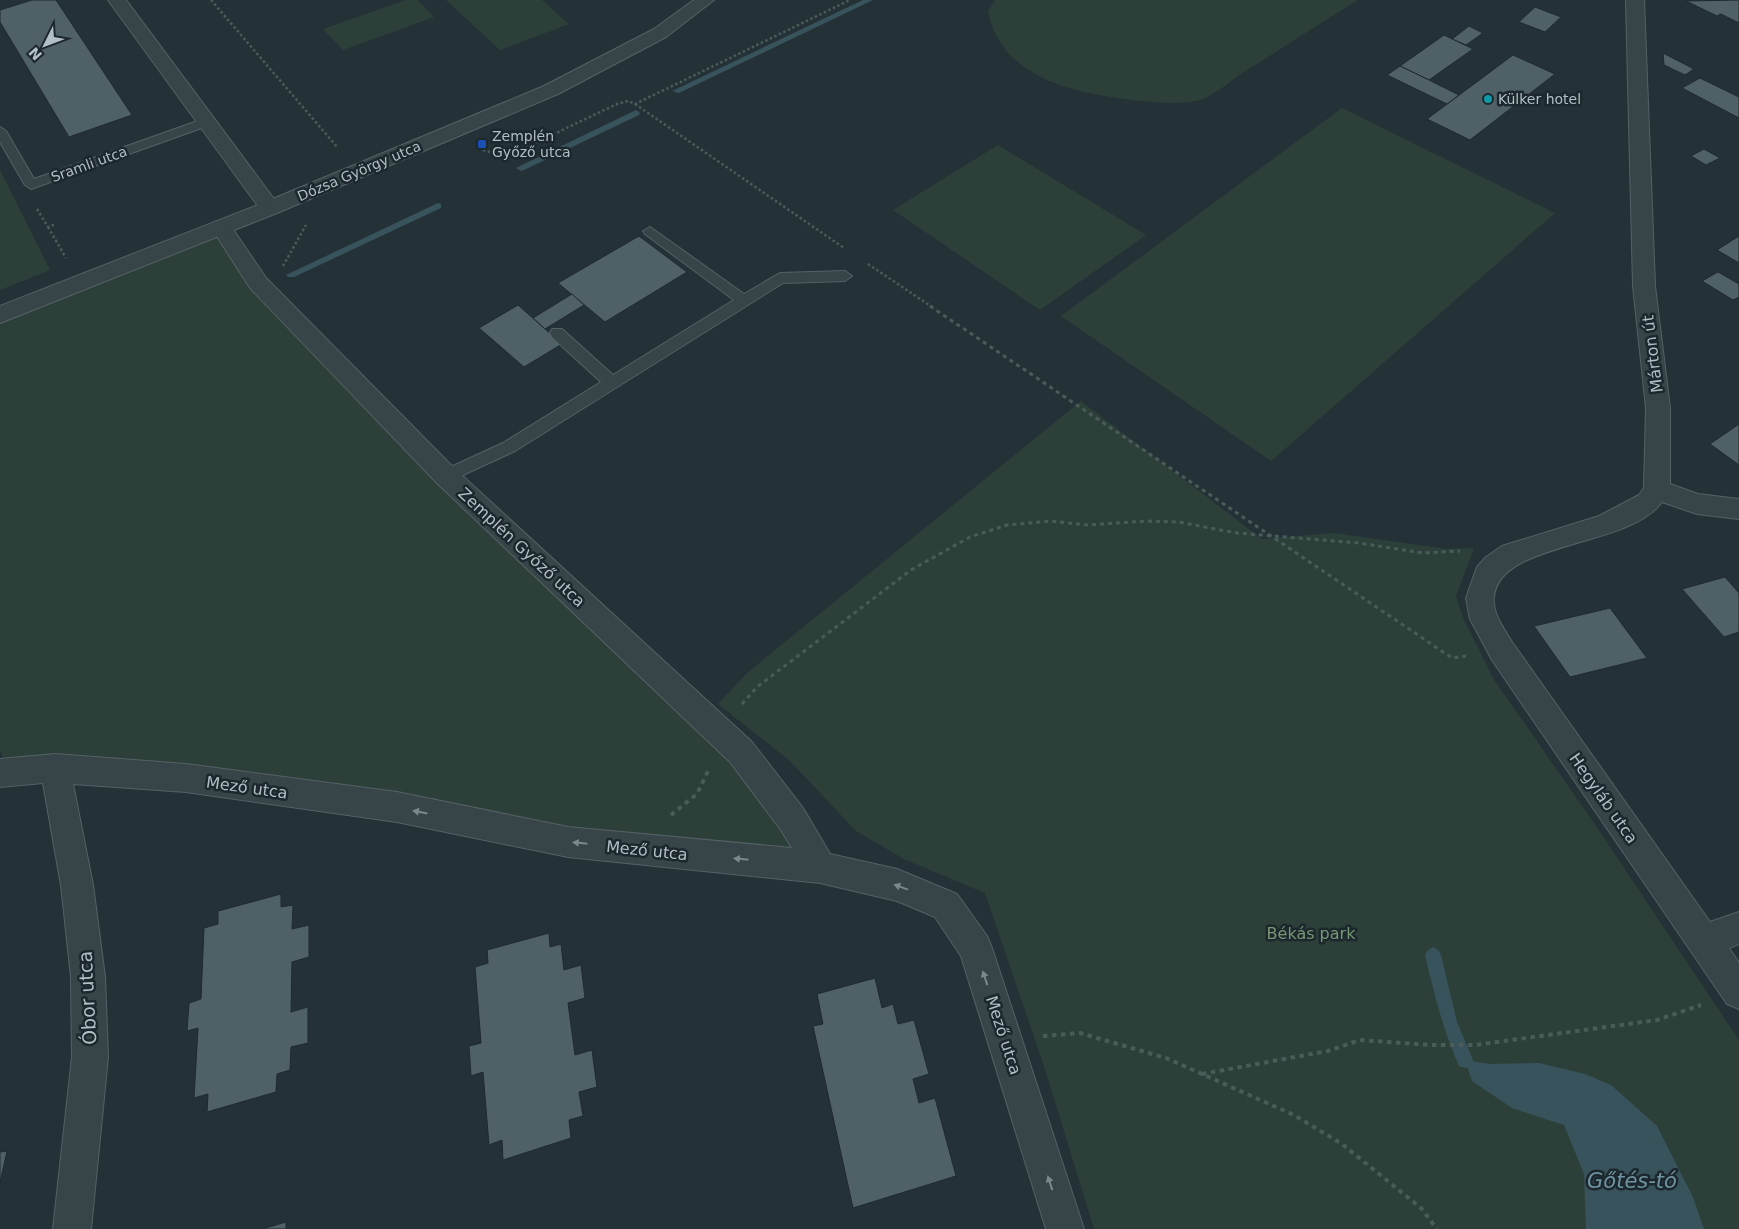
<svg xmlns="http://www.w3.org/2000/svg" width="1739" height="1229" viewBox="0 0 1739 1229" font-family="'DejaVu Sans',sans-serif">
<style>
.green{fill:#2c4039}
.water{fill:#39535d}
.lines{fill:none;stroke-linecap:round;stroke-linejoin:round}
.stream{fill:#39535d;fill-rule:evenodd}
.building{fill:#4f6066;stroke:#1e2a2f}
.service-casing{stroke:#556166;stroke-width:2}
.minor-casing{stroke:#556166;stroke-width:2}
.tertiary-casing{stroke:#556166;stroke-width:2}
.path-far2{stroke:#4a5c59;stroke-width:2.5;stroke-dasharray:2.5 2.5;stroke-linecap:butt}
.path-far1{stroke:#4a5c59;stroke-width:3;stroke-dasharray:4 4;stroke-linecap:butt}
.path{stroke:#4a5c59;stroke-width:4;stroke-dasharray:4.5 4.5;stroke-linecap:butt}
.service{fill:#374448;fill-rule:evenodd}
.minor{fill:#374448;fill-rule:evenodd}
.tertiary{fill:#374448;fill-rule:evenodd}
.oneway{fill:#7b888c}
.culture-dot{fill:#0f9aa8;stroke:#1c282d;stroke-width:2}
.transit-dot{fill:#1a4fb4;stroke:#1c282d;stroke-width:2}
.labels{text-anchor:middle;stroke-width:5;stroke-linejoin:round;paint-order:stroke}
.far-poi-label{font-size:14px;fill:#b2bfc4;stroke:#1c282d;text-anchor:start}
.far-street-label{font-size:14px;fill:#b2bfc4;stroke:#1c282d}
.street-label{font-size:16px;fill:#b2bfc4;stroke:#1c282d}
.park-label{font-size:16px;fill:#769873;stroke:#1c282d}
.near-street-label{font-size:19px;fill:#b2bfc4;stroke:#1c282d}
.near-water-label{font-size:21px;font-style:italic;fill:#6f93a0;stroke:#1c282d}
</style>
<rect width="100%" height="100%" fill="#243237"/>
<g class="green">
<path d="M406,0H418L434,17L343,50L323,29Z"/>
<path d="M446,0H542L569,24L500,50Z"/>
<path d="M995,0H1358C1319,24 1281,49 1242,73C1231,81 1213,96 1200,100C1185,105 1149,102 1132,100C1075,93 1002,79 988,12Z"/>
<path d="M1342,108L1555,213L1271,461L1061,316Z"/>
<path d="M998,145L1146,235L1040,310L893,210Z"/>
<path d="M0,170L50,270L0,290Z"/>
<path d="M220,228L257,283L664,680L817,866L488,824L7,770L0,750V315Z"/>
<path d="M1081,401L1262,539L1334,533L1447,549L1474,548L1456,596L1463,618L1493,678L1596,826L1739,1040V1229H1094L1045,1069L985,893L904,859L856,831L790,761L718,704L747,673Z"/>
</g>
<path class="water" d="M1465,1060L1489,1064L1539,1063L1585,1074L1611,1085L1657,1126L1693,1197L1704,1229H1586L1584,1174L1564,1125L1512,1108L1472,1081Z"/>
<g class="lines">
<g class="stream">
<path d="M863,0H873L679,93L672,91Z"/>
<path d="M636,110L640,113L639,115L524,170L521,171L516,168Z"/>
<path d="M438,203L441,204V208L294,277H288L286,275Z"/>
<path d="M1433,947L1438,950L1441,955L1457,1022L1473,1060L1471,1066L1465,1068L1459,1066C1443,1030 1434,993 1425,955L1428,950Z"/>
</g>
</g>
<g class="building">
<path d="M32,0H56L132,115L69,137L0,22V10Z"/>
<path d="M1739,0V23L1721,14L1717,16L1686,1Z"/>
<path d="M1535,7L1561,17L1545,32L1519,22Z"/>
<path d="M1469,26L1483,33L1466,45L1452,39Z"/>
<path d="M1444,35L1473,49L1429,80L1400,66Z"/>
<path d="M1663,53L1694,69L1685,75L1664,65Z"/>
<path d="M1513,55L1555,74L1470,140L1427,119Z"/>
<path d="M1400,66L1429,80L1459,95L1447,104L1387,75Z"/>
<path d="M1700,78L1739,97V118L1682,88Z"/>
<path d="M1704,149L1720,158L1706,165L1691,156Z"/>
<path d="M639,236L687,272L605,322L558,283Z"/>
<path d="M1739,236V263L1717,250Z"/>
<path d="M1718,272L1739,284V297L1733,300L1702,281Z"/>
<path d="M572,294L584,305L545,329L533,318Z"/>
<path d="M518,305L562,344L524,367L479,328Z"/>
<path d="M1739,424V465L1710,444Z"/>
<path d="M1725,577L1739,593V632L1724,637L1682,589Z"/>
<path d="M1610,608L1647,658L1570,677L1534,626Z"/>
<path d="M281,894V907L293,905L292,929L309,925V957L292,962L291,1012L308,1007V1043L291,1047L290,1070L277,1074L276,1092L207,1112L208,1094L194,1098L198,1028L187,1031L189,1003L201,999L204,928L218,924V911Z"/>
<path d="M549,933L550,947L561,944L564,970L581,965L585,998L568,1003L575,1055L592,1050L597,1087L579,1092L583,1116L569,1120L571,1138L503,1160L502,1140L489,1145L483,1072L471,1076L469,1046L481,1043L475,967L488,963L487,950Z"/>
<path d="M875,978L882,1008L893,1004L898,1024L914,1020L929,1074L913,1079L919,1103L935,1098L956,1176L853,1208L813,1026L823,1024L817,994Z"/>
<path d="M7,1151L0,1183V1152Z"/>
<path d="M286,1222V1229H262Z"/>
</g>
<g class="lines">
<defs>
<g id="service">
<path d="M206,118L212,122L210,125L31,189L25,185L0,142V127L6,131L34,179Z"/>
<path d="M650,227L744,294L780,273L845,271L852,276L845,281L783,283L515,451L452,480L446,482L440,480L438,476L440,472L503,443L601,382L552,337L550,333L552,329H562L613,375L734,300L645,234L643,231Z"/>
</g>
<g id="minor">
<path d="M108,0H126L277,203L280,208L277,213L270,215L263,213Z"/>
<path d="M1626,0H1644L1655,286L1670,408V484L1698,494L1739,499V519L1697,514L1662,502C1629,548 1499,541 1494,597C1492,613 1504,629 1512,642L1710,922L1739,912V944L1729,948L1739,963V1009L1727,1004L1492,660L1470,619L1466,598L1477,567L1486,557L1502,546L1599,516L1639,495L1644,488L1646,408L1633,286Z"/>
<path d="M221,220L228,222L266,278L455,469L752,742L803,808L830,854L897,869L957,894L987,936L992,948L1084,1229H1046L961,956L935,917L897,901L820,883L568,857L397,822L186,792L73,784L93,885L105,977L108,1057L91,1229H53L72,1057L71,977L61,885L43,783L0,787V759L55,754L186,764L397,792L568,827L792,848L781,830L730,762L437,483L250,288L211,227L214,222Z"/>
</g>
<path id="tertiary" d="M694,0H714L666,37L558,94L277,213L0,323V306L263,203L544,86L654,29Z"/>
</defs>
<use href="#service" class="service-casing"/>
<use href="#minor" class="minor-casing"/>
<use href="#tertiary" class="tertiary-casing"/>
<g class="path-far2">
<path d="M211,0L338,148"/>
<path d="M635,104L844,248"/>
<path d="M483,150L500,155H510L617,104L628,101L635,104L850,0"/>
<path d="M37,209L48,227L56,224"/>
<path d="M48,227L66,258"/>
<path d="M868,264L932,307"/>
<path d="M283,266L306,225"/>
</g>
<g class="path-far1">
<path d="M930,306L1452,658L1466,656"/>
<path d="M742,704L757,687L911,570L970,537L1007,525L1050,521L1087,525L1147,521L1178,522L1237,533L1359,543L1423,553L1460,551"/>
</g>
<g class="path">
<path d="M671,815L697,794L708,771"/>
<path d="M1043,1036L1080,1033L1166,1058L1294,1115L1342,1144L1421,1208L1437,1229"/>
<path d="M1202,1074L1328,1051L1360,1040L1430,1045H1475L1657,1020L1701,1005"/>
</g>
<use href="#service" class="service"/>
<use href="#minor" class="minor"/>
<use href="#tertiary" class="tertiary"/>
</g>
<defs><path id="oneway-solid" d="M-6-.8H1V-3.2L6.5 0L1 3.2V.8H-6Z" transform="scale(1.25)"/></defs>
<g class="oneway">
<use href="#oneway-solid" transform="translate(420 812) rotate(-169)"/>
<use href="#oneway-solid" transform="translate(580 843) rotate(-174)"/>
<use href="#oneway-solid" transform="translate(741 859) rotate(-174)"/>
<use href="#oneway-solid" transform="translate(901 887) rotate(-160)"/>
<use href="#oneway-solid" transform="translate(985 978) rotate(-108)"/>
<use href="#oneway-solid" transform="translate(1050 1183) rotate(-108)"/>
</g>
<circle class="culture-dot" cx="1488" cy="99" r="5"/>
<rect class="transit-dot" x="477" y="139" width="10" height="10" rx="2.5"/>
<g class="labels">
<g class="far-poi-label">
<text x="1498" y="104">Külker hotel</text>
<text x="492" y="141">Zemplén<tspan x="492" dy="16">Győző utca</tspan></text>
</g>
<g class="far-street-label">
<text transform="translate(89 164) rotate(-20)" y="5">Sramli utca</text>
<text transform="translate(359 171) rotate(-23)" y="5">Dózsa György utca</text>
</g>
<g class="street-label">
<text transform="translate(1652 354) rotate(-97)" y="6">Márton út</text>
<text transform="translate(522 547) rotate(43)" y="6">Zemplén Győző utca</text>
<text transform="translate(247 787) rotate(8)" y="6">Mező utca</text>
<text transform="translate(1604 798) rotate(55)" y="6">Hegyláb utca</text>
<text transform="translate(647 850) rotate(6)" y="6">Mező utca</text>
<text transform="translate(1004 1035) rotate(72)" y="6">Mező utca</text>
</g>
<g class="park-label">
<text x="1311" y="939">Békás park</text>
</g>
<g class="near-street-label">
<text transform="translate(87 998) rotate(-93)" y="7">Óbor utca</text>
</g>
<g class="near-water-label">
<text x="1632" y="1188">Gőtés-tó</text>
</g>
</g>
<g transform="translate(45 45) rotate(228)" stroke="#1c282d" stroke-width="4" paint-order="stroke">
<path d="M0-4L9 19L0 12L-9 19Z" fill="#b2bfc4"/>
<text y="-8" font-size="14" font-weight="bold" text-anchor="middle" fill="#b2bfc4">N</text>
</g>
</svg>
